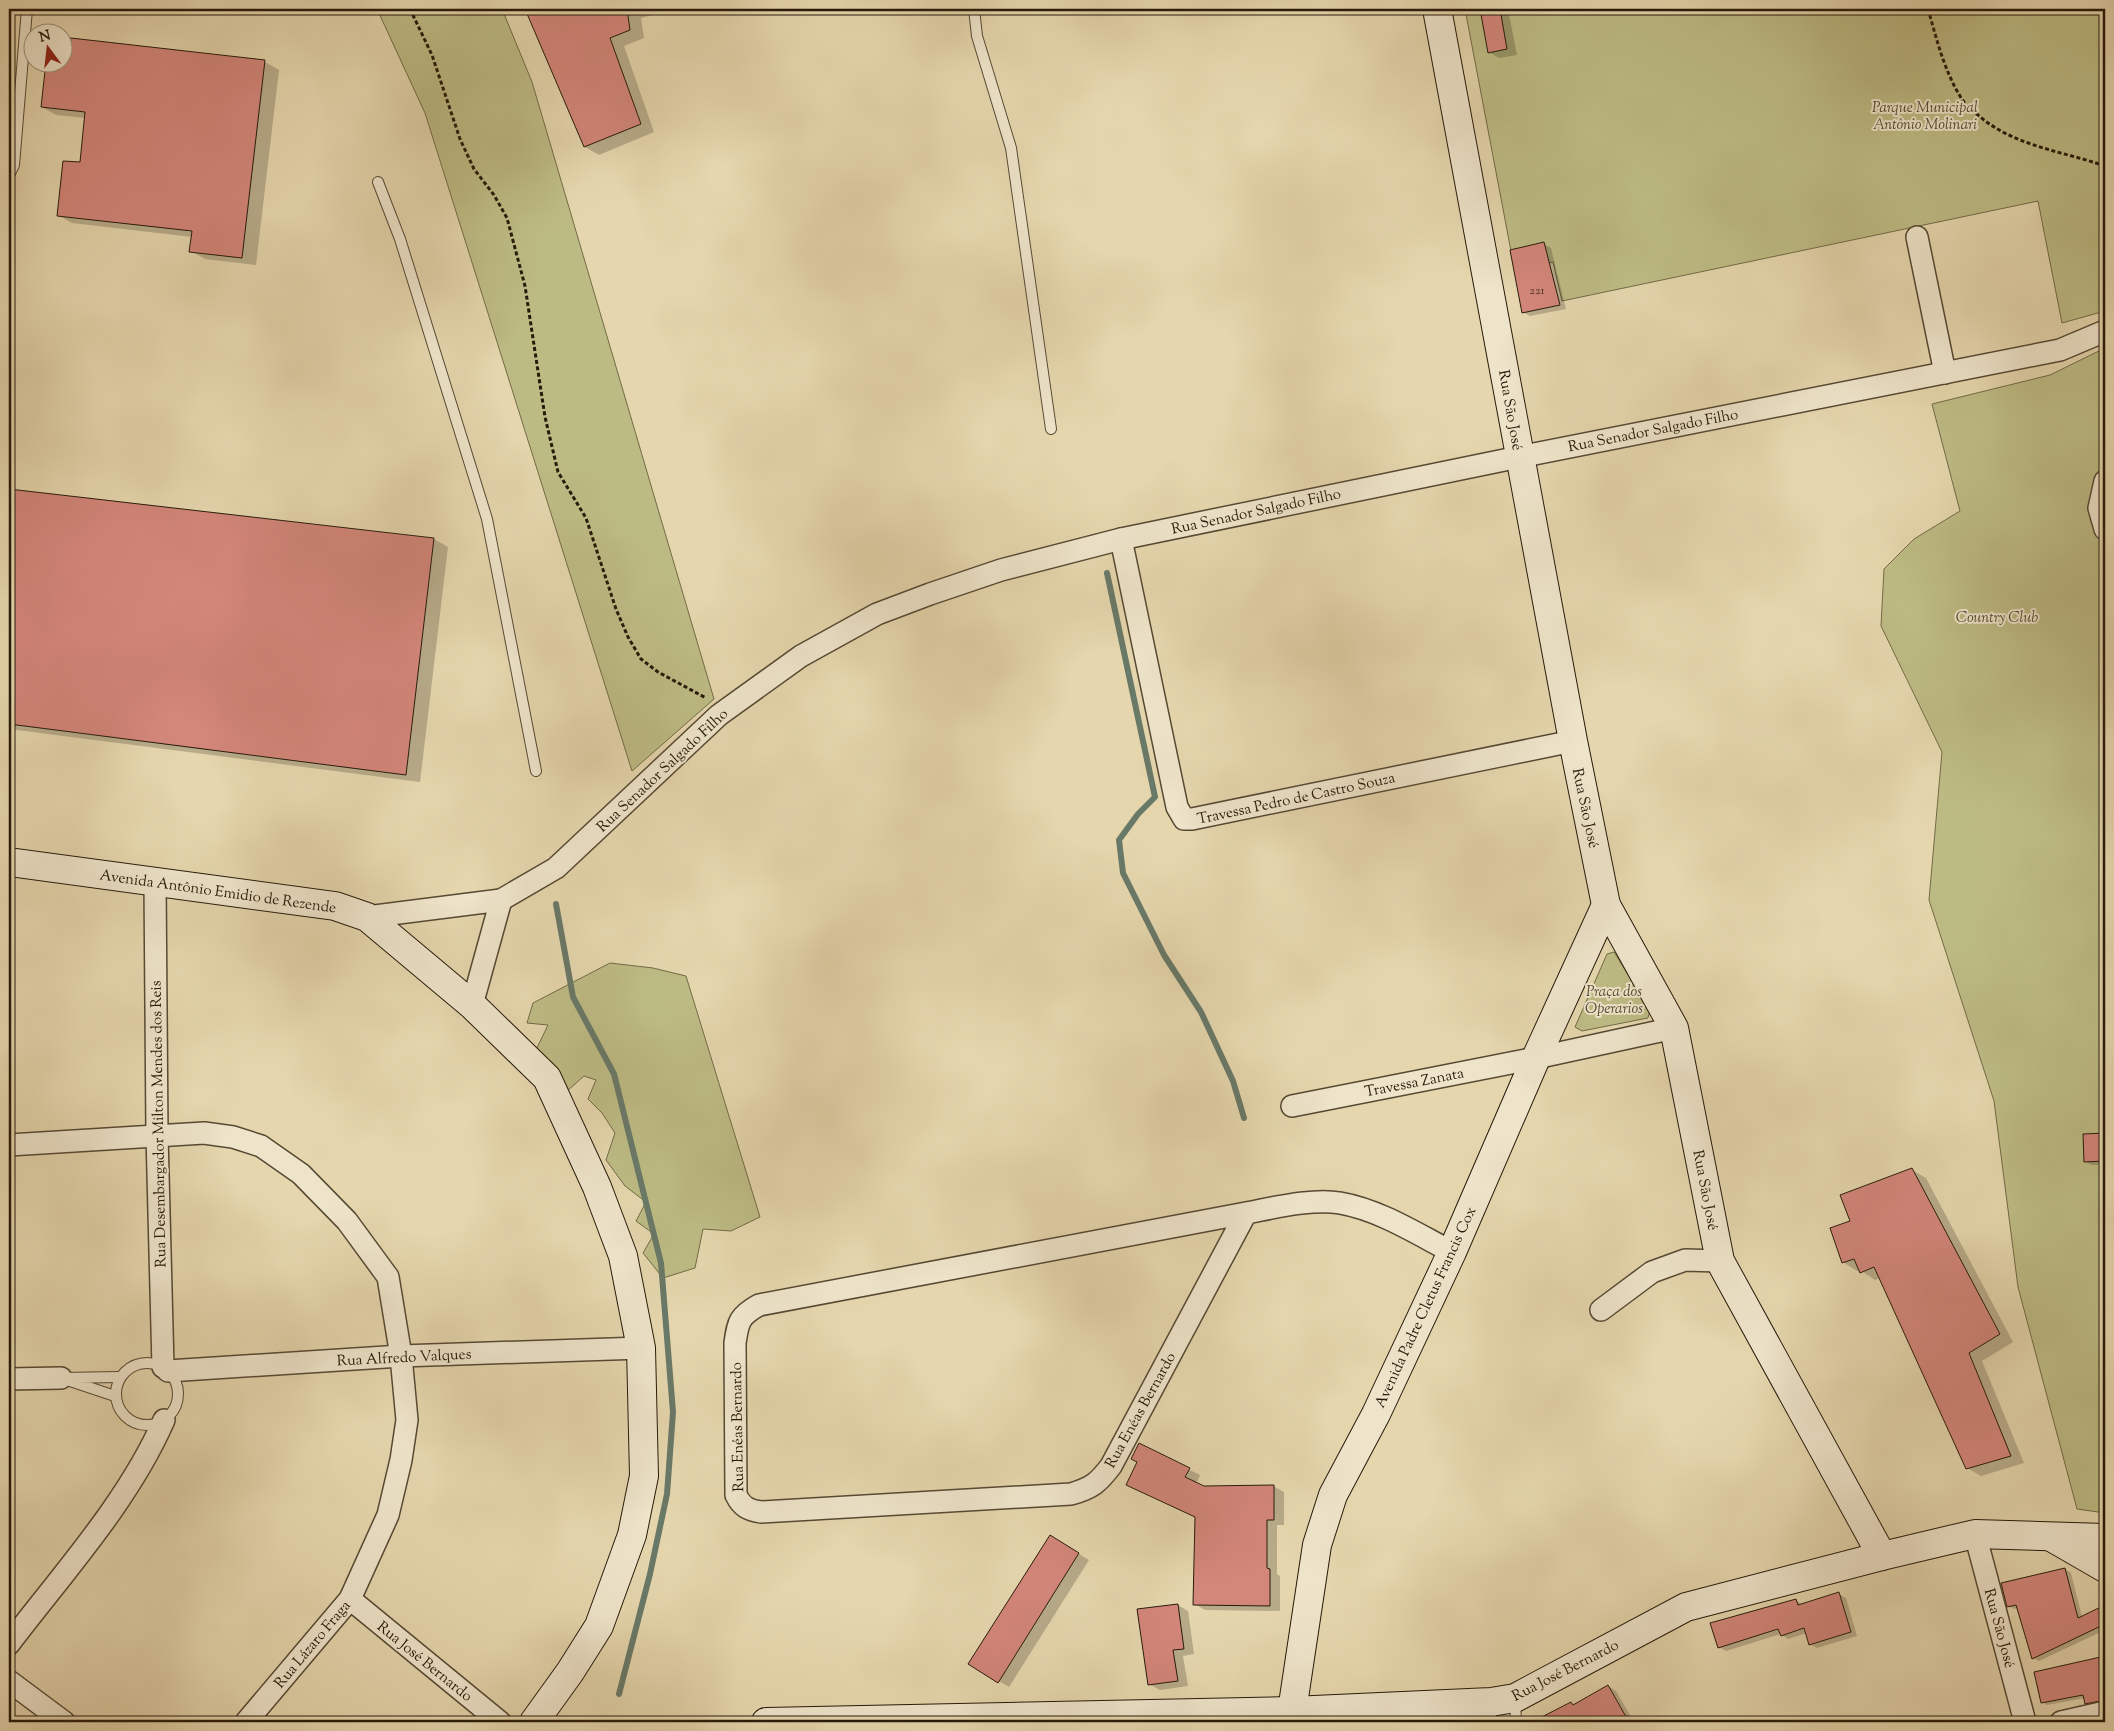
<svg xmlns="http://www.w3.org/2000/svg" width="2114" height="1731" viewBox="0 0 2114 1731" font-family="'Sorts Mill Goudy',serif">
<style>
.green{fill:#bdbb84;stroke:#726a47}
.shadow{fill:#0003}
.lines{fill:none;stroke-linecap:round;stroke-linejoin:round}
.stream{stroke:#697968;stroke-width:6}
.building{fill:#d3867a;stroke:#261a0a}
.lane-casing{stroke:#564933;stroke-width:12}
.street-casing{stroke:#564933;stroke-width:24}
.secondary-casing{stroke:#261a0a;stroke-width:30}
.path{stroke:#261a0a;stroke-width:3;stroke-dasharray:4 2.5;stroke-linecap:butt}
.lane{stroke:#eee4ca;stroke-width:10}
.street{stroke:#eee4ca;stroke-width:21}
.secondary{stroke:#eee4ca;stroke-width:28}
.labels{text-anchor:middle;stroke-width:4;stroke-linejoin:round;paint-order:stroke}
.number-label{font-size:12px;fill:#513526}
.park-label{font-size:15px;font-style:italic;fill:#534a2f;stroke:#eee4ca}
.street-label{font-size:15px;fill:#261a0a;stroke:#eee4ca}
</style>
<rect width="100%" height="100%" fill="#e5d6ad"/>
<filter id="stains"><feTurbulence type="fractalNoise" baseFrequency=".004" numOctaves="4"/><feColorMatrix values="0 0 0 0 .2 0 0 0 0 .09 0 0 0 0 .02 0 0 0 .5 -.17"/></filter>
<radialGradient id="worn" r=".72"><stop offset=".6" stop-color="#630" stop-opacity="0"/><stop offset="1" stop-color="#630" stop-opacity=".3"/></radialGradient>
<g class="green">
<path d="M377,9H502L532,82L714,699L632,771L425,113Z"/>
<path d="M1465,9H2105V311L2062,323L2038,201L1562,301L1553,262L1515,272Z"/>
<path d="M2105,348V1513L2077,1509L2018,1287L1994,1101L1929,900L1942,752L1881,626L1884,569L1914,539L1960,511L1932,404L2050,375Z"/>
<path d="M1614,952L1650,1010L1648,1018L1582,1031L1575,1027L1607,954Z"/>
<path d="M610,963L653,968L686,976L760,1217L731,1231L703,1229L695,1268L663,1278L643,1253L654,1234L636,1221L646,1202L625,1186L606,1160L615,1133L602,1113L588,1099L596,1080L584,1076L566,1092L535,1052L548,1025L527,1023L533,1003Z"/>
</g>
<g class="shadow">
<path d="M527,9H677L641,18L644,38L624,46L654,132L599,155L585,147Z"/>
<path d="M1481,9H1508L1517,55L1499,58L1489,52Z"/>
<path d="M265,62L279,70L256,265L205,259L191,251L192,237L72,223L58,215L81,164L86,118L56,115L42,107Z"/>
<path d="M1544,244L1551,248L1566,309L1530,316L1523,312Z"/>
<path d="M9,490L434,539L448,547L420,782L9,729Z"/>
<path d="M2105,1134V1165H2092L2085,1161V1135Z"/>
<path d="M1912,1170L1926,1178L2013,1342L1982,1361L2024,1463L1981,1476L1967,1468L1880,1278L1875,1280L1860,1270L1857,1271L1843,1262L1851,1222Z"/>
<path d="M1139,1445L1200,1475L1196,1484L1203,1487L1273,1486L1284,1492V1525H1277V1574L1280,1576V1611L1205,1610L1195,1604L1196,1518L1138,1490Z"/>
<path d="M1050,1537L1089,1560L1009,1687L970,1664Z"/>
<path d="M2065,1569L2071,1573L2082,1617L2105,1606V1630L2039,1661L2033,1658L2018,1608L2014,1609L2008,1606Z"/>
<path d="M1839,1594L1846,1598L1857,1636L1817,1648L1810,1644L1807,1633L1788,1639L1781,1634L1726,1651L1719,1647L1796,1600L1803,1605Z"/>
<path d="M1178,1605L1188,1611L1194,1654L1183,1656L1188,1686L1160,1690L1149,1684Z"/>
<path d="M2105,1658V1703L2091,1706L2086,1703L2085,1698L2047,1705L2042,1702L2035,1673Z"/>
<path d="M1608,1686L1616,1691L1634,1722H1546L1544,1718L1571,1703L1575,1705Z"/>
</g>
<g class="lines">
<g class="stream">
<path d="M1107,573L1155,797L1138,814L1119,840L1123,873L1164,955L1201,1012L1233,1081L1244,1118"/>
<path d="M556,904L573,997L614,1074L661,1263L673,1412L667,1494L650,1574L619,1694"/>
</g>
</g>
<g class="building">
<path d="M525,9H627L630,30L610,38L641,124L584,147Z"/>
<path d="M1480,9H1500L1507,49L1488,53Z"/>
<path d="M62,37L265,60L242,258L189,252L192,231L57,216L63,161L80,162L85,112L41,107L46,62H62Z"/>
<path d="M1544,242L1560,305L1522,313L1510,250Z"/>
<path d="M9,489L434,538L406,775L9,724Z"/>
<path d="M2105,1133V1161L2084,1162L2083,1134Z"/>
<path d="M1912,1168L2000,1334L1969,1353L2011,1456L1966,1469L1874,1267L1860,1273L1854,1259L1842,1263L1830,1228L1850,1221L1840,1195Z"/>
<path d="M1139,1443L1190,1468L1185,1477L1204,1486L1274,1485V1520H1267V1568L1270,1569V1606L1193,1605L1195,1517L1126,1485L1137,1462L1131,1459Z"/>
<path d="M1050,1535L1079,1553L998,1683L968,1664Z"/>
<path d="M2065,1568L2078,1618L2105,1605V1624L2032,1659L2016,1605L2007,1607L2001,1583Z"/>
<path d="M1839,1592L1851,1632L1809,1645L1804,1628L1781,1636L1778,1629L1718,1648L1710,1623L1796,1599L1798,1605Z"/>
<path d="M1178,1604L1184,1649L1173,1650L1178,1681L1148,1685L1137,1609Z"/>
<path d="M2105,1656V1700L2085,1704L2083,1695L2041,1703L2034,1672Z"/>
<path d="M1608,1685L1629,1722H1532L1571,1702L1573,1705Z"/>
</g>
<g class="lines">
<defs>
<g id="lane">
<path d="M974,9L977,36L1011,148L1051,429"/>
<path d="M9,175L14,165L27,9"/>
<path d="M378,182L400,239L487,519L536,771"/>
<circle cx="147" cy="1394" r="31"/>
<path d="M115,1396L61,1378L120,1377"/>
<path d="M1515,1698L1516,1722"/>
<path d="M1491,1703V1722"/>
</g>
<g id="street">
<path d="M1917,237L1945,373"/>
<path d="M2105,481L2099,508L2105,529"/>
<path d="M1121,539L1177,807L1184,819H1192L1573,741"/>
<path d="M155,881L157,1135L163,1367"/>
<path d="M501,900L556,868L719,715L801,656L877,614L930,594L1001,570L1121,539L1519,457L2060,350L2105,331"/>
<path d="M367,917L501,900L472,1005"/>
<path d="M1292,1106L1536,1058L1674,1028"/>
<path d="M9,1145L204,1133L233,1137L261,1146L301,1174L347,1221L388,1277L401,1356L407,1420L401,1460L388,1515L350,1599L246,1722"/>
<path d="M1246,1213L1111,1466C1098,1483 1092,1488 1071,1494L761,1512C748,1510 742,1507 736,1495L735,1343C738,1322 739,1316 759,1305L1246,1213C1273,1208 1313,1198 1340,1203C1380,1210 1417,1234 1452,1252"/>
<path d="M1601,1310L1652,1272L1685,1260L1720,1261"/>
<path d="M168,1371L401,1356L641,1348"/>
<path d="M9,1379L61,1378"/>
<path d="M1975,1534L2025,1722"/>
<path d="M350,1599L500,1722"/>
<path d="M9,1644C63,1573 128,1502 164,1420"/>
<path d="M9,1681L64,1722"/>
<path d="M2061,1722L2105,1712"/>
</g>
<g id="secondary">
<path d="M1437,9L1573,741L1606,905L1674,1028L1720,1261L1882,1556"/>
<path d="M9,862L335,906L367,917L472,1005L547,1078L597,1187L623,1256L641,1348L644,1476L632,1535L599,1626L570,1672L534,1722"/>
<path d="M2053,1538L2105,1568"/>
<path d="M766,1722L1292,1711L1491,1702L1515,1698L1686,1607L1882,1556L1975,1534L2105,1538"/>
<path d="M1293,1722L1292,1711L1317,1545L1333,1495L1376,1414L1452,1252L1536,1058L1606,905"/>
</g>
</defs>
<use href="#lane" class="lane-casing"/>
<use href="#street" class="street-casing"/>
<use href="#secondary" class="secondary-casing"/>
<g class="path">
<path d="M410,9L432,55L460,139L474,169L494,195L507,218L525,286L545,417L558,472L586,518L616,609L628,637L641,659L658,672L706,698"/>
<path d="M1928,9C1937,40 1945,75 1964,102C1967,107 1973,111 1978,115C2013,146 2062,151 2105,166"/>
</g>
<use href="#lane" class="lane"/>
<use href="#street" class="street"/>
<use href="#secondary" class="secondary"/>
</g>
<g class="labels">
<g class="number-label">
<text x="1537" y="294">221</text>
</g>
<g class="park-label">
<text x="1925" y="112">Parque Municipal<tspan x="1925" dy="17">Antônio Molinari</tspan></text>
<text x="1997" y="622">Country Club</text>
<text x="1614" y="996">Praça dos<tspan x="1614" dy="17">Operarios</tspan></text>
</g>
<g class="street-label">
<text transform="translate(1511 410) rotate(80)" y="5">Rua São José</text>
<text transform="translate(1653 430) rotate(-11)" y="5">Rua Senador Salgado Filho</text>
<text transform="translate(1256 511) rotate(-12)" y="5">Rua Senador Salgado Filho</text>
<text transform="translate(662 770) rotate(-43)" y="5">Rua Senador Salgado Filho</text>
<text transform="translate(1296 798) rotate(-12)" y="5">Travessa Pedro de Castro Souza</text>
<text transform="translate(1586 808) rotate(78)" y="5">Rua São José</text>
<text transform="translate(218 891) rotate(8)" y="5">Avenida Antônio Emidio de Rezende</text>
<text transform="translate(1414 1082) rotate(-11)" y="5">Travessa Zanata</text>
<text transform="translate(158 1124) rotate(-91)" y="5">Rua Desembargador Milton Mendes dos Reis</text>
<text transform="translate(1706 1190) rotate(79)" y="5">Rua São José</text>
<text transform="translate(1425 1307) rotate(-65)" y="5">Avenida Padre Cletus Francis Cox</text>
<text transform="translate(404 1357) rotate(-3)" y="5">Rua Alfredo Valques</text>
<text transform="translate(1140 1410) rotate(-61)" y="5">Rua Enéas Bernardo</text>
<text transform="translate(737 1427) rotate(-91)" y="5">Rua Enéas Bernardo</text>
<text transform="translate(2000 1628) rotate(75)" y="5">Rua São José</text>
<text transform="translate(312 1644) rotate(-50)" y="5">Rua Lázaro Fraga</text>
<text transform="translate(425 1661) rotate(39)" y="5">Rua José Bernardo</text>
<text transform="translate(1565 1670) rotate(-27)" y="5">Rua José Bernardo</text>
</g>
</g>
<rect width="2114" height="1731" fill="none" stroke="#e5d6ad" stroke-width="30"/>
<rect x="10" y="10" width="2094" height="1711" fill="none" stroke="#261a0a" stroke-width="2.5"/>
<rect x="15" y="15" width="2084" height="1701" fill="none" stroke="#261a0a"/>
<g transform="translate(48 48) rotate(345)"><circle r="24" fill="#eee4ca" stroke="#9e937d"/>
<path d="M0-4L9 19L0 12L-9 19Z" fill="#8f2418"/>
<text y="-8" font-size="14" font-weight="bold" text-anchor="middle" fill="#261a0a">N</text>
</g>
<rect width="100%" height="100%" filter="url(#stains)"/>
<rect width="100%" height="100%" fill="url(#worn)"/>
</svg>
